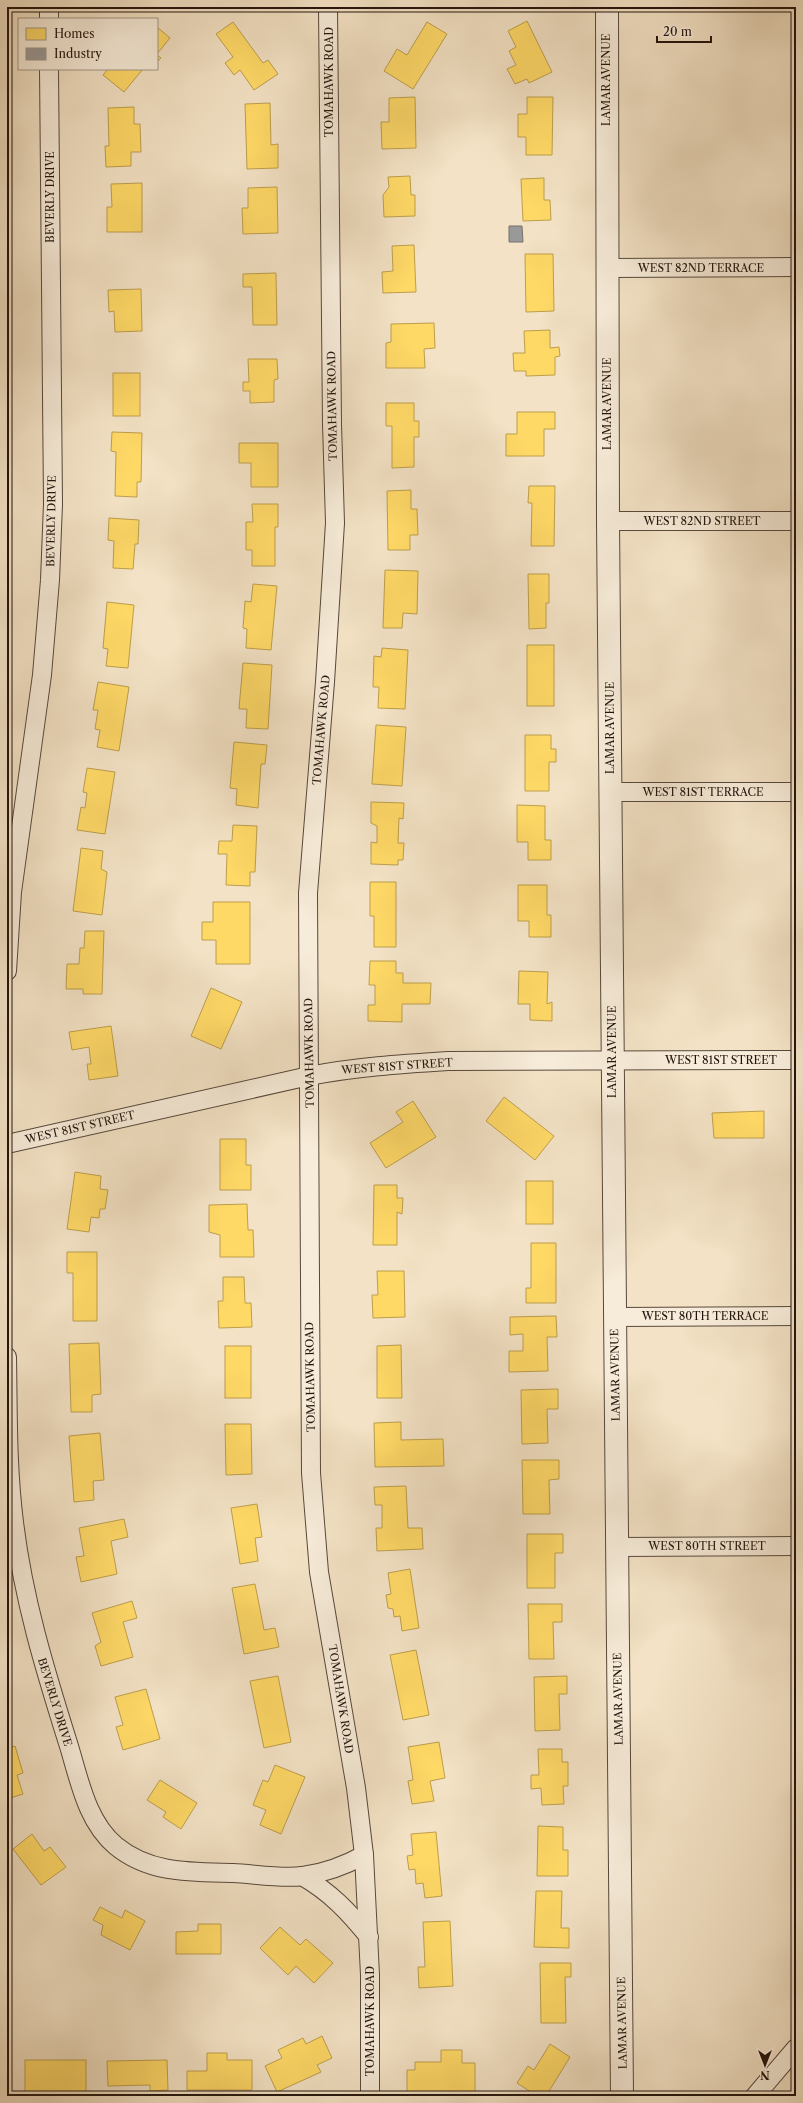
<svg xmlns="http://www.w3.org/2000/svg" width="803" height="2103" viewBox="0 0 803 2103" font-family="'Libre Caslon Text',serif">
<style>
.homes{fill:#ffd966;stroke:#bd9e4c}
.industry{fill:#999;stroke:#76716f}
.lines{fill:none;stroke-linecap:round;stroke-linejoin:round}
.minor-casing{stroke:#57483c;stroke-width:20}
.tertiary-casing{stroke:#57483c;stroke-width:24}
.minor{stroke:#f7ecd9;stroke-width:18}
.tertiary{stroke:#f7ecd9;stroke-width:22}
.labels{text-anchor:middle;stroke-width:4;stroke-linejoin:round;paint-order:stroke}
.street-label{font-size:11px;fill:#23140e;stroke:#f7ecd9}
</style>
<rect width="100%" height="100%" fill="#f3e2c5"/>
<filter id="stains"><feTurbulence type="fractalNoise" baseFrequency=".005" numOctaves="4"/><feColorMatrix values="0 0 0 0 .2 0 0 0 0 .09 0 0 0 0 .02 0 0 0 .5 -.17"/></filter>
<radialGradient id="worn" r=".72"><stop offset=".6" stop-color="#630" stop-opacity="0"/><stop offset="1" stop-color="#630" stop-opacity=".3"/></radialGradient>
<g class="homes">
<path d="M527,21L552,72L529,83L527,79L515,84L507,69L516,65L509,51L516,47L508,31Z"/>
<path d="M233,22L263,63L268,60L278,74L254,90L240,70L234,75L225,63L233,57L216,34Z"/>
<path d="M427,22L447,34L413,89L384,71L397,49L407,55Z"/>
<path d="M157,27L170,38L157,54Z"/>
<path d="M157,55L161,58L157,62Z"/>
<path d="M108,69H143L124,92L103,75Z"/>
<path d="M415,97L416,148L382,149L381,122H389V98Z"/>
<path d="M527,97H553L552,155H526V137H518V114H527Z"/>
<path d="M270,103L271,145L278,144V168L247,169L245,104Z"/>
<path d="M134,107V124H140L141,152H131V166L106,167L105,146H109L108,108Z"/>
<path d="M410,176L411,195H415V216L384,217L383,195L389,187L388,177Z"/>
<path d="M544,178V200H550L551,220L523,221L521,179Z"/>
<path d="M142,183V232H107V207H112L111,184Z"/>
<path d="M277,187L278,233L243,234L242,208H248V188Z"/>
<path d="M414,245L416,292L383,293L382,272L393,271L392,246Z"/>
<path d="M525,254H553L554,311L526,312Z"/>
<path d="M276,273L277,325H253L252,287H243V274Z"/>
<path d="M141,289L142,331L115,332L114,311L109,312L108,290Z"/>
<path d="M434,323L435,348L424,349L425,368H386V343L391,342V324Z"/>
<path d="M550,330V348L559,347L560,356L555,357V375L526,376V371H514L513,353H525L524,331Z"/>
<path d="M248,359H277L278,379L274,380V402L250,403V391H243V382H249Z"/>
<rect x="113" y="373" width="27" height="43"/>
<path d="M386,403H414V421H419V437H414V467L392,468V426H386Z"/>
<path d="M517,412H555V429H544V456H506V434H517Z"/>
<path d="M112,432L142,433L141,482H137V497L115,496L116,452L111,451Z"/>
<path d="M239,443H278V487H251V463H239Z"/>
<path d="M529,486H555L554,546H531L532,503H528Z"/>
<path d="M411,490V509H417L418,535H410V550H388L387,491Z"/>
<path d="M252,504H278V527H275V566H252V550H246V522H253Z"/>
<path d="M109,518L139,520L138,544H135L133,569L113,568L114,541L108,540Z"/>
<path d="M385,570L418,571L417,614L403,613L402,628H383Z"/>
<path d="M528,574H549V603H546V628L529,629Z"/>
<path d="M253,584L277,586L271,650L246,648L247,629L243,628L245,601L251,602Z"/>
<path d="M107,602L134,605L128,668L106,666L108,649L103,648Z"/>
<rect x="527" y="645" width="27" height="61"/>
<path d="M382,648L408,650L405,709L378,708L379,687H373L374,656L381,657Z"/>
<path d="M243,663L272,665L268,729L246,728L247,709H239Z"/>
<path d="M98,682L129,687L119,751L97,747L100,730L95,729L98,710H93Z"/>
<path d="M376,725L406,727L402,786L372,784Z"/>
<path d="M525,735H551V749H556V762H549V791H525Z"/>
<path d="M234,742L267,745L265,764H261L258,808L236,805L237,789L230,788Z"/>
<path d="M87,768L115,772L105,834L77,830L81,807L85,808L87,793L83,792Z"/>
<path d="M371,802L404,803L403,819L399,818L398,843H404L403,860H398V865L371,864V842L377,843V826L371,823Z"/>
<path d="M517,805L545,806V840H551V860H528V842H517Z"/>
<path d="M233,825L257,826L255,872H250V886L226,885L227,854H218L219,841H232Z"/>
<path d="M81,848L103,851L101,869L107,872L102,915L73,911Z"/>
<path d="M370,882H396V947H374V916H370Z"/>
<path d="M518,885H547V915H551V937H529V921H518Z"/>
<path d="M213,902H250V964H216V940H202V922H213Z"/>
<path d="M85,931H104L102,994H83V989H66L67,964H79L80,948H84Z"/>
<path d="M370,961H396V973H403V983H431L430,1004H402V1022L368,1021V1005H375V985H369Z"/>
<path d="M519,971L548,972L547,1004L552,1002V1021L530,1020V1004H518Z"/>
<path d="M211,988L242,1002L221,1049L191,1036Z"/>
<path d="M111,1026L118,1076L89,1080L87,1064H91L89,1047L72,1050L69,1032Z"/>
<path d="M504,1097L554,1136L535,1160L486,1121Z"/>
<path d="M413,1101L436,1137L386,1168L370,1143L403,1122L396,1112Z"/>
<path d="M764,1111V1138H714L712,1113Z"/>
<path d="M220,1139H246V1165H251V1190H220Z"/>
<path d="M75,1172L101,1176L100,1189L108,1190L105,1209H100L99,1218L91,1217L89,1232L67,1229Z"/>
<rect x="526" y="1181" width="27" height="43"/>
<path d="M374,1185H397V1198H403L402,1214L397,1212V1245H373Z"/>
<path d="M247,1204L248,1230H253L254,1257H220V1235L209,1232V1205Z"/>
<path d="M531,1243H556V1303H526V1288H531Z"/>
<path d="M67,1252H97V1321H73V1273H67Z"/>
<path d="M377,1271H404L405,1317L373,1318L372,1295H378Z"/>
<path d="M223,1277H244L245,1303H251L252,1327L219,1328L218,1301H223Z"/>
<path d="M556,1316L557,1337H547L548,1371L509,1372V1351H523V1334L510,1335V1317Z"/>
<path d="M99,1343L101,1394L92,1395V1412H71L69,1344Z"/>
<path d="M401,1345L402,1398H377V1346Z"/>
<rect x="225" y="1346" width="26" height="52"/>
<path d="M558,1389V1409H547L548,1443L522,1444L521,1390Z"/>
<path d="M401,1422V1440L443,1439L444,1466L375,1467L374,1423Z"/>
<path d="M225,1424H251L252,1474L226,1475Z"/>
<path d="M100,1433L104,1480L93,1481L94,1500L74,1502L69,1436Z"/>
<path d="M522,1460H559V1479L549,1480L550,1514H523Z"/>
<path d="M406,1486L408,1528H422L423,1549L377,1551L376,1528H382V1505H375L374,1487Z"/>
<path d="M257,1504L262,1537L255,1538L258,1561L240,1564L231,1508Z"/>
<path d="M124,1519L128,1537L111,1541L117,1574L81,1582L76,1557L84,1556L79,1528Z"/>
<path d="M527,1534H563V1553H555V1588H527Z"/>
<path d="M410,1569L419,1628L402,1631L400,1616L394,1617L393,1609L388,1608L386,1595L391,1594L388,1573Z"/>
<path d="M255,1584L264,1630L275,1628L279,1647L244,1654L232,1588Z"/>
<path d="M132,1601L137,1618L123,1622L133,1657L101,1666L95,1646L101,1642L92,1613Z"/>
<path d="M528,1604H562V1622H553L554,1659H529Z"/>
<path d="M416,1650L429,1715L403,1720L390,1655Z"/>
<path d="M278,1676L291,1742L264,1748L250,1681Z"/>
<path d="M567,1676V1694H559L560,1730L535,1731L534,1677Z"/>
<path d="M146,1689L160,1739L123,1750L116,1727L123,1725L115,1697Z"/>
<path d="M7,1741L9,1748L15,1746L23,1773L17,1775L23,1794L7,1799Z"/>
<path d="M439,1742L445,1778L430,1781L434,1801L412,1804L408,1781L413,1780L408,1747Z"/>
<path d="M538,1749H562V1762H568V1786H563L564,1804L542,1805L541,1788L531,1789V1775H539Z"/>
<path d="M275,1765L305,1777L281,1834L260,1825L266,1810L253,1805L263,1780L268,1782Z"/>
<path d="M160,1780L197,1803L181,1829L163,1817L166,1812L147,1800Z"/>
<path d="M538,1826L563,1827V1850H568V1876H537Z"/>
<path d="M436,1832L442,1896L425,1898L423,1883L416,1884L415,1869L409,1870L407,1856L413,1855L411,1834Z"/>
<path d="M32,1834L44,1851L50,1847L66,1867L41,1885L13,1849Z"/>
<path d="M536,1891H562L561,1928H569V1948L534,1947Z"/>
<path d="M100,1907L122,1918L125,1910L145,1921L130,1950L101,1935L103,1925L93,1920Z"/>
<path d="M450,1921L453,1986L419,1988L418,1967H425L423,1922Z"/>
<path d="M198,1924H221V1954H176V1932L198,1931Z"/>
<path d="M280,1927L300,1945L306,1939L333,1963L314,1983L296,1966L288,1975L260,1948Z"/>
<path d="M540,1963H571V1977H565L566,2023H541Z"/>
<path d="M322,2036L332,2058L317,2065L321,2072L277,2092L265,2066L282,2058L278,2050L303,2038L306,2044Z"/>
<path d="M550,2044L570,2057L546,2096H537L517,2083L528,2066L534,2070Z"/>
<path d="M441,2050H462V2063H475V2092H407V2070H415V2062H441Z"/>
<path d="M207,2053H227V2060H252V2090H187V2071H207Z"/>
<rect x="25" y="2060" width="61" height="34"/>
<path d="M167,2060L168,2090L150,2091V2085L108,2086L107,2061Z"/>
</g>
<path class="industry" d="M509,226H522L523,242H509Z"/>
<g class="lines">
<defs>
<g id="minor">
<path d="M49,7V19"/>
<path d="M328,7L332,424L335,523L325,682L308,893L311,1473L319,1572L356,1788L364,1855L370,1975V2096"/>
<path d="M606,268L796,267"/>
<path d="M608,521H796"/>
<path d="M610,792H796"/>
<path d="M7,971L12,892L42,675L50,580L53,504L49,69"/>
<path d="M7,1144L309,1076C355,1067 401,1064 448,1061L796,1060"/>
<path d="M615,1317L796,1316"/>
<path d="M7,1357C8,1412 7,1467 14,1522C23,1598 45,1670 68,1743C79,1778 86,1821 116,1846C150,1874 192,1872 233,1873C254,1874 283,1879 303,1876C324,1873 346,1865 364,1855"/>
<path d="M617,1547L796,1546"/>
<path d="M302,1876C330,1892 349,1912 369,1937"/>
<path d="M755,2096L796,2048"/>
</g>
<path id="tertiary" d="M607,7L608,521L622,2096"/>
</defs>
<use href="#minor" class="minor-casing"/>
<use href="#tertiary" class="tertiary-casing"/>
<use href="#minor" class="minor"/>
<use href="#tertiary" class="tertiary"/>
</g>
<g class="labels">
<g class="street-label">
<text transform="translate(606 80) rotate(-90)" y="4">LAMAR AVENUE</text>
<text transform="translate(329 82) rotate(-90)" y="4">TOMAHAWK ROAD</text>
<text transform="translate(50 197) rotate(-90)" y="4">BEVERLY DRIVE</text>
<text x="701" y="272">WEST 82ND TERRACE</text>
<text transform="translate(607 404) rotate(-90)" y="4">LAMAR AVENUE</text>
<text transform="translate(332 406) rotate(-91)" y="4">TOMAHAWK ROAD</text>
<text transform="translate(51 521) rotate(-89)" y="4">BEVERLY DRIVE</text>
<text x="702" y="525">WEST 82ND STREET</text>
<text transform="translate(610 728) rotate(-90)" y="4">LAMAR AVENUE</text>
<text transform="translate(321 730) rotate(-85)" y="4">TOMAHAWK ROAD</text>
<text x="703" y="796">WEST 81ST TERRACE</text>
<text transform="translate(612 1052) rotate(-90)" y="4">LAMAR AVENUE</text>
<text transform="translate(309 1053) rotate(-91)" y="4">TOMAHAWK ROAD</text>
<text x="721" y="1064">WEST 81ST STREET</text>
<text transform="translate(397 1066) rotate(-4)" y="4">WEST 81ST STREET</text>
<text transform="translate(80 1127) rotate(-13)" y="4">WEST 81ST STREET</text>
<text x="705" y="1320">WEST 80TH TERRACE</text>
<text transform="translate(615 1375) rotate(-91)" y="4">LAMAR AVENUE</text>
<text transform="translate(310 1377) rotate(-91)" y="4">TOMAHAWK ROAD</text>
<text x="707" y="1550">WEST 80TH STREET</text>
<text transform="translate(341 1699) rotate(81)" y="4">TOMAHAWK ROAD</text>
<text transform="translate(618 1699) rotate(-91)" y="4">LAMAR AVENUE</text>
<text transform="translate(55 1702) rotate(73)" y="4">BEVERLY DRIVE</text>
<text transform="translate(370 2021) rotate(-90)" y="4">TOMAHAWK ROAD</text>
<text transform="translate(622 2023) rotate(-91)" y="4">LAMAR AVENUE</text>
</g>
</g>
<rect width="803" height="2103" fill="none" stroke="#f3e2c5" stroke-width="24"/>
<rect x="8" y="8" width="787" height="2087" fill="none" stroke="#23140e" stroke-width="2"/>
<rect x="12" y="12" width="779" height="2079" fill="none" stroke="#23140e"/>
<rect x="18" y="18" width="140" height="52" fill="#f7ecd9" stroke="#a29688"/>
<rect x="26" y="28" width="20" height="12" fill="#ffd966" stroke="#a29688"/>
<text x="54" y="38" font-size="12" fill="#23140e">Homes</text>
<rect x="26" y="48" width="20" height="12" fill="#999999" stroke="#a29688"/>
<text x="54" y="58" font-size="12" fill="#23140e">Industry</text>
<g transform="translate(765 2065) rotate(180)" stroke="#f7ecd9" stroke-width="3" paint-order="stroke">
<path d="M0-3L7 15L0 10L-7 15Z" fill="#23140e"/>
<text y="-6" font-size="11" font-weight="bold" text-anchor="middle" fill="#23140e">N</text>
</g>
<path d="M657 36v6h54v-6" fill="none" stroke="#23140e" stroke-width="2"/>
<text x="663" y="36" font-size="12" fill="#23140e" stroke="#f7ecd9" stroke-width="3" paint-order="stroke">20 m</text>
<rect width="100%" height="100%" filter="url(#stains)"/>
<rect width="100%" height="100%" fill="url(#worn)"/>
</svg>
